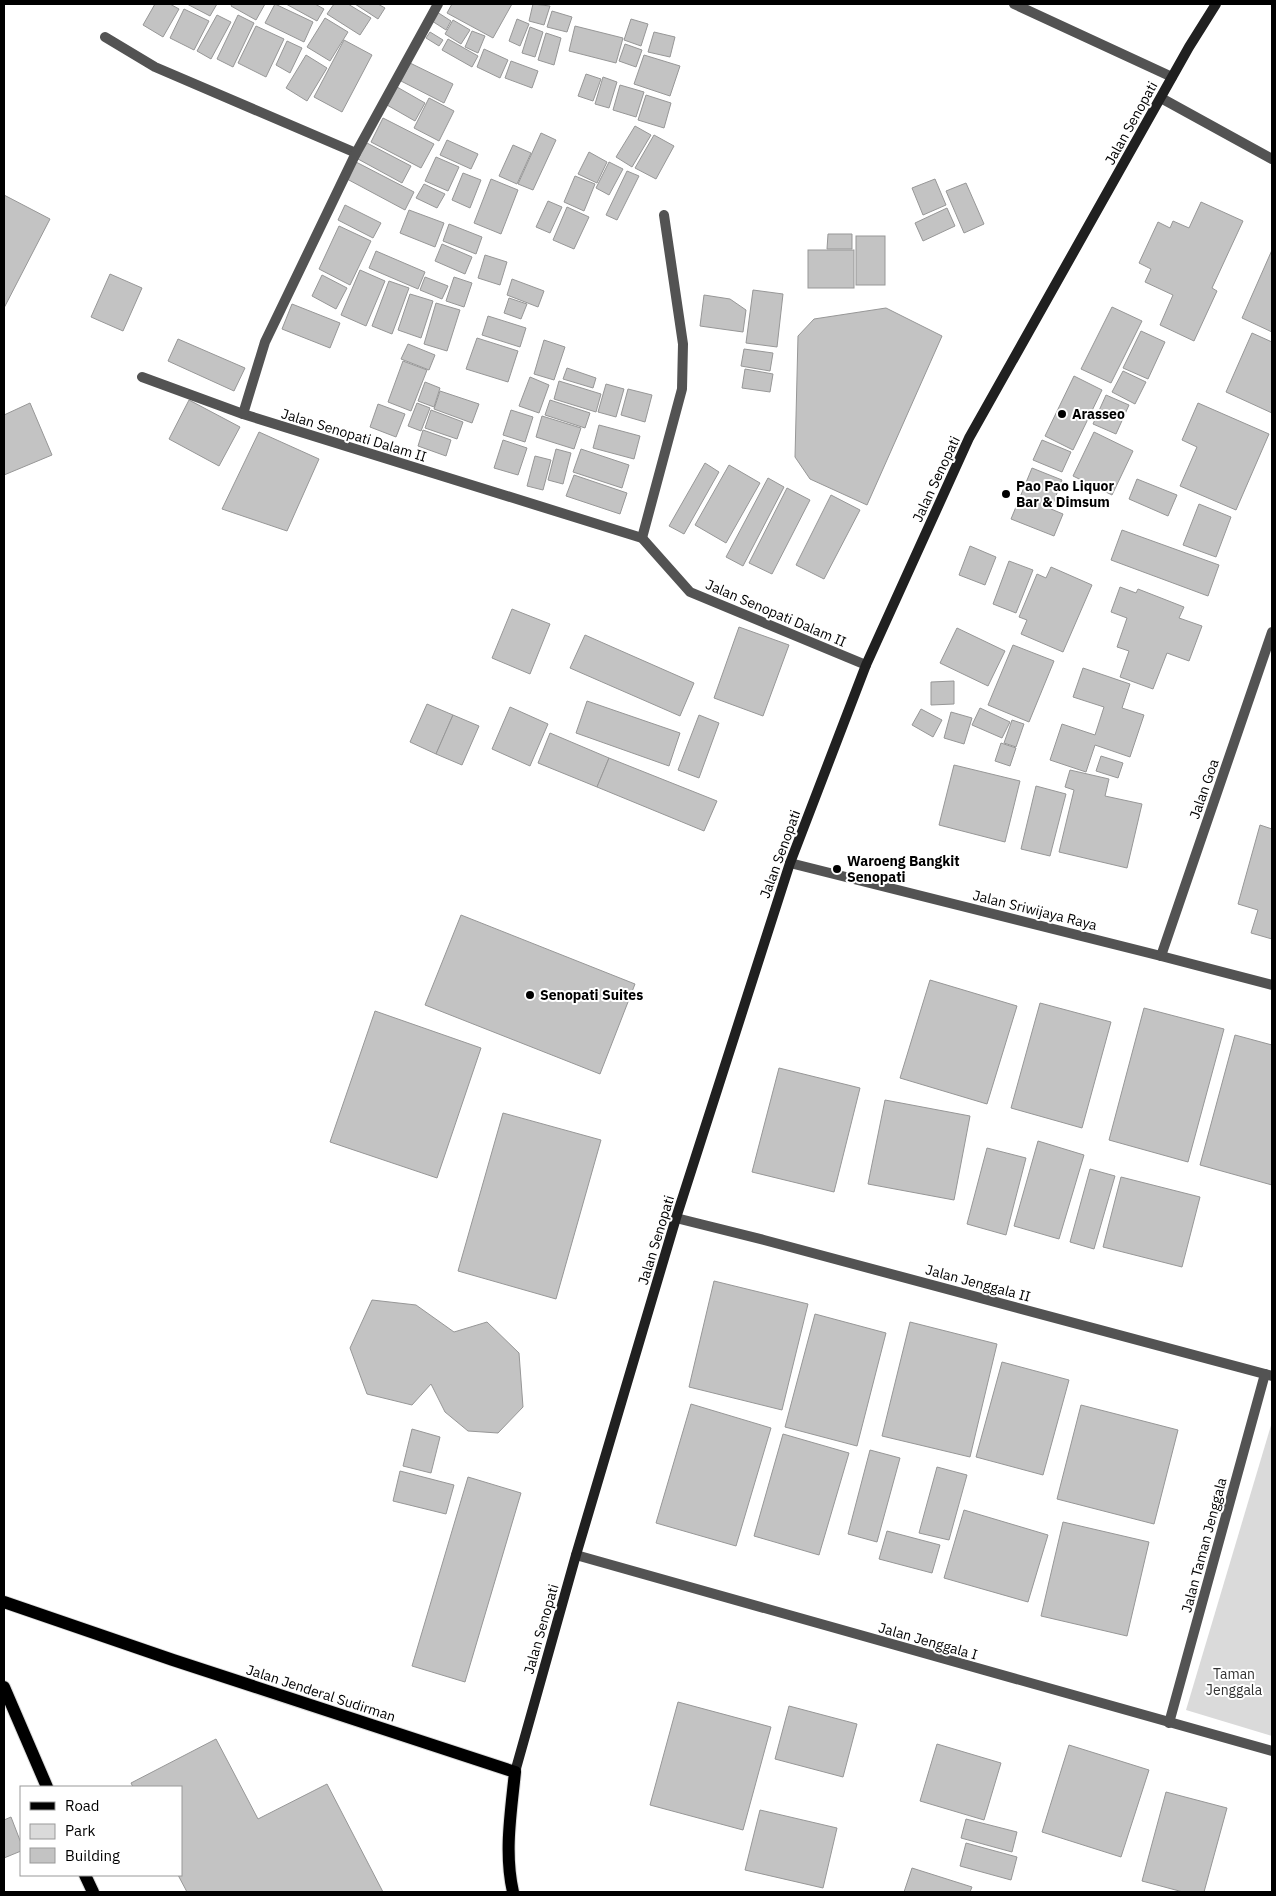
<svg xmlns="http://www.w3.org/2000/svg" width="1276" height="1896" viewBox="0 0 1276 1896" font-family="'IBM Plex Sans',sans-serif">
<style>
.green{fill:#dadada}
.building{fill:#c3c3c3;stroke:#979797}
.lines{fill:none;stroke-linecap:round;stroke-linejoin:round}
.primary-casing{stroke:#dbdbdb;stroke-width:14}
.minor{stroke:#535353;stroke-width:10}
.secondary{stroke:#202020;stroke-width:10}
.primary{stroke:#000;stroke-width:12}
.poi-dot{fill:#000;stroke:#fff;stroke-width:2}
.labels{text-anchor:middle;stroke-width:4;stroke-linejoin:round;paint-order:stroke}
.street-label{font-size:14px;fill:#000;stroke:#fff}
.poi-label{font-size:14px;font-weight:bold;fill:#000;stroke:#fff;text-anchor:start}
.park-label{font-size:14px;fill:#313131;stroke:#fff}
</style>
<rect width="100%" height="100%" fill="#fff"/>
<path class="green" d="M1272,1422V1736L1186,1710Z"/>
<g class="building">
<path d="M155,4H170L179,9L163,37L143,25Z"/>
<path d="M187,4H217L210,16Z"/>
<path d="M232,4H265L256,20L231,6Z"/>
<path d="M275,4L313,22L304,42L265,23Z"/>
<path d="M286,4H315L324,9L317,21Z"/>
<path d="M334,4H348L371,18L360,35L327,14Z"/>
<path d="M355,4H378L385,8L378,19Z"/>
<path d="M452,4H512L493,38L447,13Z"/>
<path d="M533,4L550,6L544,25L529,21Z"/>
<path d="M184,9L209,21L194,50L170,38Z"/>
<path d="M552,11L572,17L567,32L547,27Z"/>
<path d="M437,12L451,21L446,30L432,21Z"/>
<path d="M217,15L231,22L211,59L197,51Z"/>
<path d="M238,15L254,23L233,67L217,59Z"/>
<path d="M325,18L348,32L330,61L307,47Z"/>
<path d="M517,19L529,24L520,46L509,41Z"/>
<path d="M631,19L648,24L641,46L624,40Z"/>
<path d="M453,20L470,30L461,44L445,34Z"/>
<path d="M256,26L284,39L266,77L238,63Z"/>
<path d="M575,26L623,38L616,63L569,51Z"/>
<path d="M530,27L543,32L535,57L522,53Z"/>
<path d="M472,31L485,36L478,53L465,47Z"/>
<path d="M430,32L443,40L439,46L426,38Z"/>
<path d="M654,32L675,37L670,57L648,52Z"/>
<path d="M546,33L561,38L554,65L538,60Z"/>
<path d="M448,39L478,56L472,67L442,50Z"/>
<path d="M344,40L372,55L342,112L314,97Z"/>
<path d="M287,41L302,48L290,73L276,65Z"/>
<path d="M625,44L642,50L636,67L619,61Z"/>
<path d="M484,49L508,60L500,78L477,67Z"/>
<path d="M306,55L327,68L307,101L286,88Z"/>
<path d="M644,55L680,66L670,96L634,84Z"/>
<path d="M511,61L538,71L532,88L505,78Z"/>
<path d="M410,63L453,84L444,103L401,81Z"/>
<path d="M586,74L601,79L593,101L578,96Z"/>
<path d="M603,77L617,82L609,108L595,104Z"/>
<path d="M620,85L644,92L636,117L613,110Z"/>
<path d="M397,87L425,103L415,121L387,105Z"/>
<path d="M646,95L671,103L664,128L638,120Z"/>
<path d="M429,98L454,111L439,141L414,128Z"/>
<path d="M383,118L434,144L421,168L371,142Z"/>
<path d="M635,126L651,135L632,167L616,157Z"/>
<path d="M541,133L556,140L533,190L518,184Z"/>
<path d="M654,135L674,146L656,179L635,168Z"/>
<path d="M447,140L478,154L471,169L440,155Z"/>
<path d="M367,143L411,166L402,183L358,159Z"/>
<path d="M513,145L531,153L517,184L499,176Z"/>
<path d="M589,152L607,162L597,183L578,174Z"/>
<path d="M436,157L459,167L448,191L425,181Z"/>
<path d="M356,162L414,192L405,210L347,179Z"/>
<path d="M609,162L623,169L609,195L596,188Z"/>
<path d="M627,171L639,176L617,220L606,215Z"/>
<path d="M463,173L481,180L470,208L452,200Z"/>
<path d="M575,176L595,184L584,211L564,202Z"/>
<path d="M491,179L518,190L501,234L474,223Z"/>
<path d="M935,179L946,205L923,215L912,188Z"/>
<path d="M966,183L984,224L964,233L946,191Z"/>
<path d="M424,184L445,194L437,208L416,198Z"/>
<path d="M4,195L50,219L4,308Z"/>
<path d="M548,201L562,207L550,233L536,227Z"/>
<path d="M1201,202L1243,221L1212,288L1217,291L1194,341L1160,325L1173,295L1145,282L1151,269L1139,263L1158,222L1170,228L1173,221L1189,228Z"/>
<path d="M345,205L381,223L373,238L338,220Z"/>
<path d="M567,207L589,217L574,249L553,240Z"/>
<path d="M947,208L955,226L923,241L915,223Z"/>
<path d="M409,210L444,223L435,247L400,233Z"/>
<path d="M449,224L482,237L476,254L443,241Z"/>
<path d="M339,226L371,241L350,285L319,269Z"/>
<path d="M828,234H852V249H827Z"/>
<rect x="856" y="236" width="29" height="49"/>
<path d="M442,244L472,257L465,274L435,261Z"/>
<rect x="808" y="250" width="46" height="38"/>
<path d="M1272,250V332L1242,318Z"/>
<path d="M376,251L425,272L418,289L369,268Z"/>
<path d="M485,255L507,262L500,285L478,278Z"/>
<path d="M360,270L385,281L366,326L341,315Z"/>
<path d="M110,274L142,288L123,331L91,317Z"/>
<path d="M322,275L347,288L336,309L312,296Z"/>
<path d="M425,277L448,286L442,299L420,290Z"/>
<path d="M454,277L472,283L464,307L446,301Z"/>
<path d="M512,279L544,291L538,307L507,295Z"/>
<path d="M389,281L409,288L392,334L372,326Z"/>
<path d="M753,290L783,294L777,347L746,343Z"/>
<path d="M410,294L433,301L421,338L398,330Z"/>
<path d="M704,295L730,299L746,310L743,332L700,326Z"/>
<path d="M509,298L527,304L521,319L504,313Z"/>
<path d="M436,303L460,310L447,351L424,344Z"/>
<path d="M292,304L340,323L330,348L282,329Z"/>
<path d="M1112,307L1142,321L1111,383L1081,369Z"/>
<path d="M886,308L942,336L867,505L810,479L795,457L798,336L814,319Z"/>
<path d="M488,316L526,328L520,347L482,335Z"/>
<path d="M1141,331L1165,342L1148,379L1123,368Z"/>
<path d="M1252,333L1272,342V413L1226,392Z"/>
<path d="M477,338L518,351L508,382L466,369Z"/>
<path d="M178,339L245,368L234,391L168,361Z"/>
<path d="M544,340L565,347L554,380L534,374Z"/>
<path d="M408,344L435,355L429,370L401,359Z"/>
<path d="M744,349L773,353L770,371L741,366Z"/>
<path d="M403,361L427,370L411,411L388,402Z"/>
<path d="M567,368L596,378L593,388L563,379Z"/>
<path d="M745,369L773,374L770,392L742,388Z"/>
<path d="M1123,371L1146,382L1135,404L1112,392Z"/>
<path d="M1074,376L1102,390L1073,450L1045,436Z"/>
<path d="M530,377L549,385L539,413L519,406Z"/>
<path d="M559,381L601,394L596,412L554,399Z"/>
<path d="M425,382L440,388L434,407L418,401Z"/>
<path d="M606,384L624,389L616,417L598,412Z"/>
<path d="M628,389L652,395L645,422L621,415Z"/>
<path d="M440,391L479,404L472,423L434,409Z"/>
<path d="M1106,395L1129,405L1116,434L1093,424Z"/>
<path d="M189,400L240,427L219,466L169,439Z"/>
<path d="M550,400L590,413L585,428L545,415Z"/>
<path d="M30,403L52,455L4,475V415Z"/>
<path d="M417,403L430,408L421,431L408,426Z"/>
<path d="M1198,403L1269,434L1236,510L1180,486L1197,447L1182,440Z"/>
<path d="M378,404L405,414L396,437L370,427Z"/>
<path d="M431,410L463,422L457,439L425,428Z"/>
<path d="M511,410L533,417L525,442L503,435Z"/>
<path d="M542,416L581,428L574,449L536,437Z"/>
<path d="M599,425L640,436L634,459L593,448Z"/>
<path d="M423,430L451,440L446,456L418,446Z"/>
<path d="M259,432L319,459L287,531L222,509Z"/>
<path d="M1094,432L1133,451L1112,495L1073,476Z"/>
<path d="M503,440L527,448L518,475L494,468Z"/>
<path d="M1042,440L1071,452L1062,472L1033,460Z"/>
<path d="M556,449L571,453L563,484L548,480Z"/>
<path d="M581,449L629,465L622,488L573,472Z"/>
<path d="M535,456L551,460L543,490L527,486Z"/>
<path d="M705,463L719,472L684,534L669,526Z"/>
<path d="M729,465L760,483L726,543L695,525Z"/>
<path d="M1032,468L1062,480L1051,509L1063,514L1054,536L1011,519Z"/>
<path d="M574,475L627,493L620,514L566,496Z"/>
<path d="M768,478L784,487L743,566L726,557Z"/>
<path d="M1137,479L1177,495L1168,516L1129,499Z"/>
<path d="M787,488L810,500L772,574L749,563Z"/>
<path d="M831,495L860,510L824,579L796,565Z"/>
<path d="M1199,504L1231,517L1216,557L1183,545Z"/>
<path d="M1122,530L1219,565L1208,596L1111,560Z"/>
<path d="M970,546L996,557L985,585L959,575Z"/>
<path d="M1009,561L1033,570L1016,613L993,604Z"/>
<path d="M1051,567L1092,585L1063,652L1021,634L1027,620L1019,617L1037,574L1046,578Z"/>
<path d="M1120,587L1136,593L1138,589L1184,607L1179,618L1202,626L1189,661L1167,653L1153,689L1120,677L1129,651L1117,647L1127,618L1111,612Z"/>
<path d="M512,609L550,624L530,674L492,658Z"/>
<path d="M739,627L789,645L763,716L714,698Z"/>
<path d="M957,628L1005,651L988,686L940,663Z"/>
<path d="M585,635L694,683L680,716L570,668Z"/>
<path d="M1013,645L1054,661L1029,722L988,705Z"/>
<path d="M1083,668L1130,684L1122,708L1144,715L1130,757L1095,745L1086,772L1050,760L1062,724L1095,735L1104,707L1073,697Z"/>
<path d="M954,681V704L931,705V682Z"/>
<path d="M587,701L680,733L669,766L576,733Z"/>
<path d="M427,704L453,715L436,754L410,742Z"/>
<path d="M510,707L548,724L530,766L492,749Z"/>
<path d="M980,708L1010,722L1002,738L972,725Z"/>
<path d="M921,709L942,720L933,737L912,725Z"/>
<path d="M951,712L972,718L964,744L944,738Z"/>
<path d="M453,715L479,726L462,765L436,754Z"/>
<path d="M699,715L719,723L699,778L678,770Z"/>
<path d="M1012,720L1024,724L1016,747L1004,743Z"/>
<path d="M550,733L609,758L597,787L538,763Z"/>
<path d="M1001,743L1016,748L1010,766L995,761Z"/>
<path d="M1101,756L1123,763L1118,778L1096,771Z"/>
<path d="M609,758L717,801L704,831L597,787Z"/>
<path d="M954,765L1020,781L1005,842L939,825Z"/>
<path d="M1070,770L1109,779L1105,796L1142,804L1127,868L1059,852L1074,790L1065,787Z"/>
<path d="M1036,786L1066,794L1050,856L1021,849Z"/>
<path d="M1260,825L1272,829V939L1251,933L1258,910L1238,904Z"/>
<path d="M461,915L635,984L600,1074L425,1005Z"/>
<path d="M930,980L1017,1006L987,1104L900,1078Z"/>
<path d="M1040,1003L1111,1022L1082,1128L1011,1108Z"/>
<path d="M1144,1008L1224,1029L1188,1162L1109,1140Z"/>
<path d="M375,1011L481,1048L437,1178L330,1142Z"/>
<path d="M1235,1035L1272,1045V1185L1200,1165Z"/>
<path d="M779,1068L860,1088L834,1192L752,1172Z"/>
<path d="M885,1100L970,1116L954,1200L868,1184Z"/>
<path d="M503,1113L601,1140L556,1299L458,1271Z"/>
<path d="M1038,1141L1084,1155L1059,1239L1014,1226Z"/>
<path d="M987,1148L1026,1158L1006,1235L967,1224Z"/>
<path d="M1090,1169L1115,1176L1094,1249L1070,1242Z"/>
<path d="M1121,1177L1200,1197L1182,1267L1103,1247Z"/>
<path d="M714,1281L808,1304L782,1410L689,1387Z"/>
<path d="M372,1300L416,1305L454,1332L487,1322L519,1353L523,1407L498,1433L468,1431L445,1412L431,1384L412,1405L367,1394L350,1348Z"/>
<path d="M815,1314L886,1333L857,1446L785,1427Z"/>
<path d="M910,1322L997,1344L970,1457L882,1436Z"/>
<path d="M1002,1362L1069,1380L1043,1475L976,1457Z"/>
<path d="M691,1404L771,1428L736,1546L656,1523Z"/>
<path d="M1081,1405L1178,1430L1154,1524L1057,1499Z"/>
<path d="M412,1429L440,1437L431,1473L403,1466Z"/>
<path d="M783,1434L849,1453L819,1555L754,1536Z"/>
<path d="M870,1450L900,1458L877,1542L848,1534Z"/>
<path d="M937,1467L967,1475L949,1540L919,1533Z"/>
<path d="M400,1471L454,1485L446,1514L393,1501Z"/>
<path d="M468,1477L521,1493L465,1682L412,1666Z"/>
<path d="M964,1510L1048,1535L1028,1602L944,1578Z"/>
<path d="M1063,1522L1149,1542L1127,1636L1041,1616Z"/>
<path d="M887,1531L940,1545L932,1573L879,1559Z"/>
<path d="M678,1702L771,1727L743,1830L650,1805Z"/>
<path d="M789,1706L857,1724L843,1777L775,1759Z"/>
<path d="M216,1739L258,1819L327,1784L383,1892H187L178,1875H181V1787H133L131,1783Z"/>
<path d="M937,1744L1001,1763L984,1820L920,1801Z"/>
<path d="M1069,1745L1149,1770L1121,1857L1042,1832Z"/>
<path d="M1166,1792L1227,1808L1204,1892H1183L1142,1881Z"/>
<path d="M760,1810L837,1828L823,1888L745,1870Z"/>
<path d="M11,1817L21,1843V1851L4,1858V1820Z"/>
<path d="M966,1819L1017,1832L1012,1852L961,1838Z"/>
<path d="M966,1843L1017,1857L1011,1880L960,1866Z"/>
<path d="M912,1868L972,1887L970,1892H904Z"/>
</g>
<g class="lines">
<defs>
<g id="primary">
<path d="M4,1602L173,1660L515,1772C511,1812 504,1853 513,1892"/>
<path d="M4,1687L47,1787"/>
<path d="M85,1875L93,1892"/>
</g>
</defs>
<use href="#primary" class="primary-casing"/>
<g class="minor">
<path d="M1014,4L1172,77"/>
<path d="M105,37L155,67L356,153"/>
<path d="M1161,98L1272,159"/>
<path d="M142,377L243,414L642,538L690,592L866,665"/>
<path d="M243,414L265,342L356,153L438,4"/>
<path d="M642,538L682,389L683,344L664,215"/>
<path d="M790,863L1161,956L1272,985"/>
<path d="M1161,956L1272,632"/>
<path d="M676,1218L764,1240L1272,1376"/>
<path d="M576,1555L1272,1751"/>
<path d="M1169,1723L1265,1374"/>
</g>
<path class="secondary" d="M515,1772L576,1555L676,1218L790,863L866,665L969,438L1189,47L1216,4"/>
<use href="#primary" class="primary"/>
</g>
<g class="poi-dot">
<circle cx="1062" cy="414" r="5"/>
<circle cx="1006" cy="494" r="5"/>
<circle cx="837" cy="869" r="5"/>
<circle cx="530" cy="995" r="5"/>
</g>
<g class="labels">
<g class="street-label">
<text transform="translate(1131 123) rotate(-61)" y="5">Jalan Senopati</text>
<text transform="translate(354 435) rotate(17)" y="5">Jalan Senopati Dalam II</text>
<text transform="translate(936 479) rotate(-65)" y="5">Jalan Senopati</text>
<text transform="translate(776 613) rotate(23)" y="5">Jalan Senopati Dalam II</text>
<text transform="translate(1204 789) rotate(-71)" y="5">Jalan Goa</text>
<text transform="translate(780 854) rotate(-70)" y="5">Jalan Senopati</text>
<text transform="translate(1035 910) rotate(14)" y="5">Jalan Sriwijaya Raya</text>
<text transform="translate(656 1240) rotate(-73)" y="5">Jalan Senopati</text>
<text transform="translate(978 1283) rotate(15)" y="5">Jalan Jenggala II</text>
<text transform="translate(1204 1545) rotate(-75)" y="5">Jalan Taman Jenggala</text>
<text transform="translate(541 1629) rotate(-74)" y="5">Jalan Senopati</text>
<text transform="translate(928 1641) rotate(16)" y="5">Jalan Jenggala I</text>
<text transform="translate(321 1693) rotate(18)" y="5">Jalan Jenderal Sudirman</text>
</g>
<g class="poi-label">
<text x="1072" y="419">Arasseo</text>
<text x="1016" y="491">Pao Pao Liquor<tspan x="1016" dy="16">Bar &amp; Dimsum</tspan></text>
<text x="847" y="866">Waroeng Bangkit<tspan x="847" dy="16">Senopati</tspan></text>
<text x="540" y="1000">Senopati Suites</text>
</g>
<g class="park-label">
<text x="1234" y="1679">Taman<tspan x="1234" dy="16">Jenggala</tspan></text>
</g>
</g>
<rect width="1276" height="1896" fill="none" stroke="#000000" stroke-width="10"/>
<rect x="20" y="1786" width="162" height="90" fill="#ffffff" stroke="#999999"/>
<rect x="30" y="1802" width="25" height="8" fill="#000000" stroke="#999999"/>
<text x="65" y="1811" font-size="15" fill="#000000">Road</text>
<rect x="30" y="1824" width="25" height="15" fill="#dadada" stroke="#999999"/>
<text x="65" y="1836" font-size="15" fill="#000000">Park</text>
<rect x="30" y="1848" width="25" height="15" fill="#c3c3c3" stroke="#999999"/>
<text x="65" y="1861" font-size="15" fill="#000000">Building</text>
</svg>
